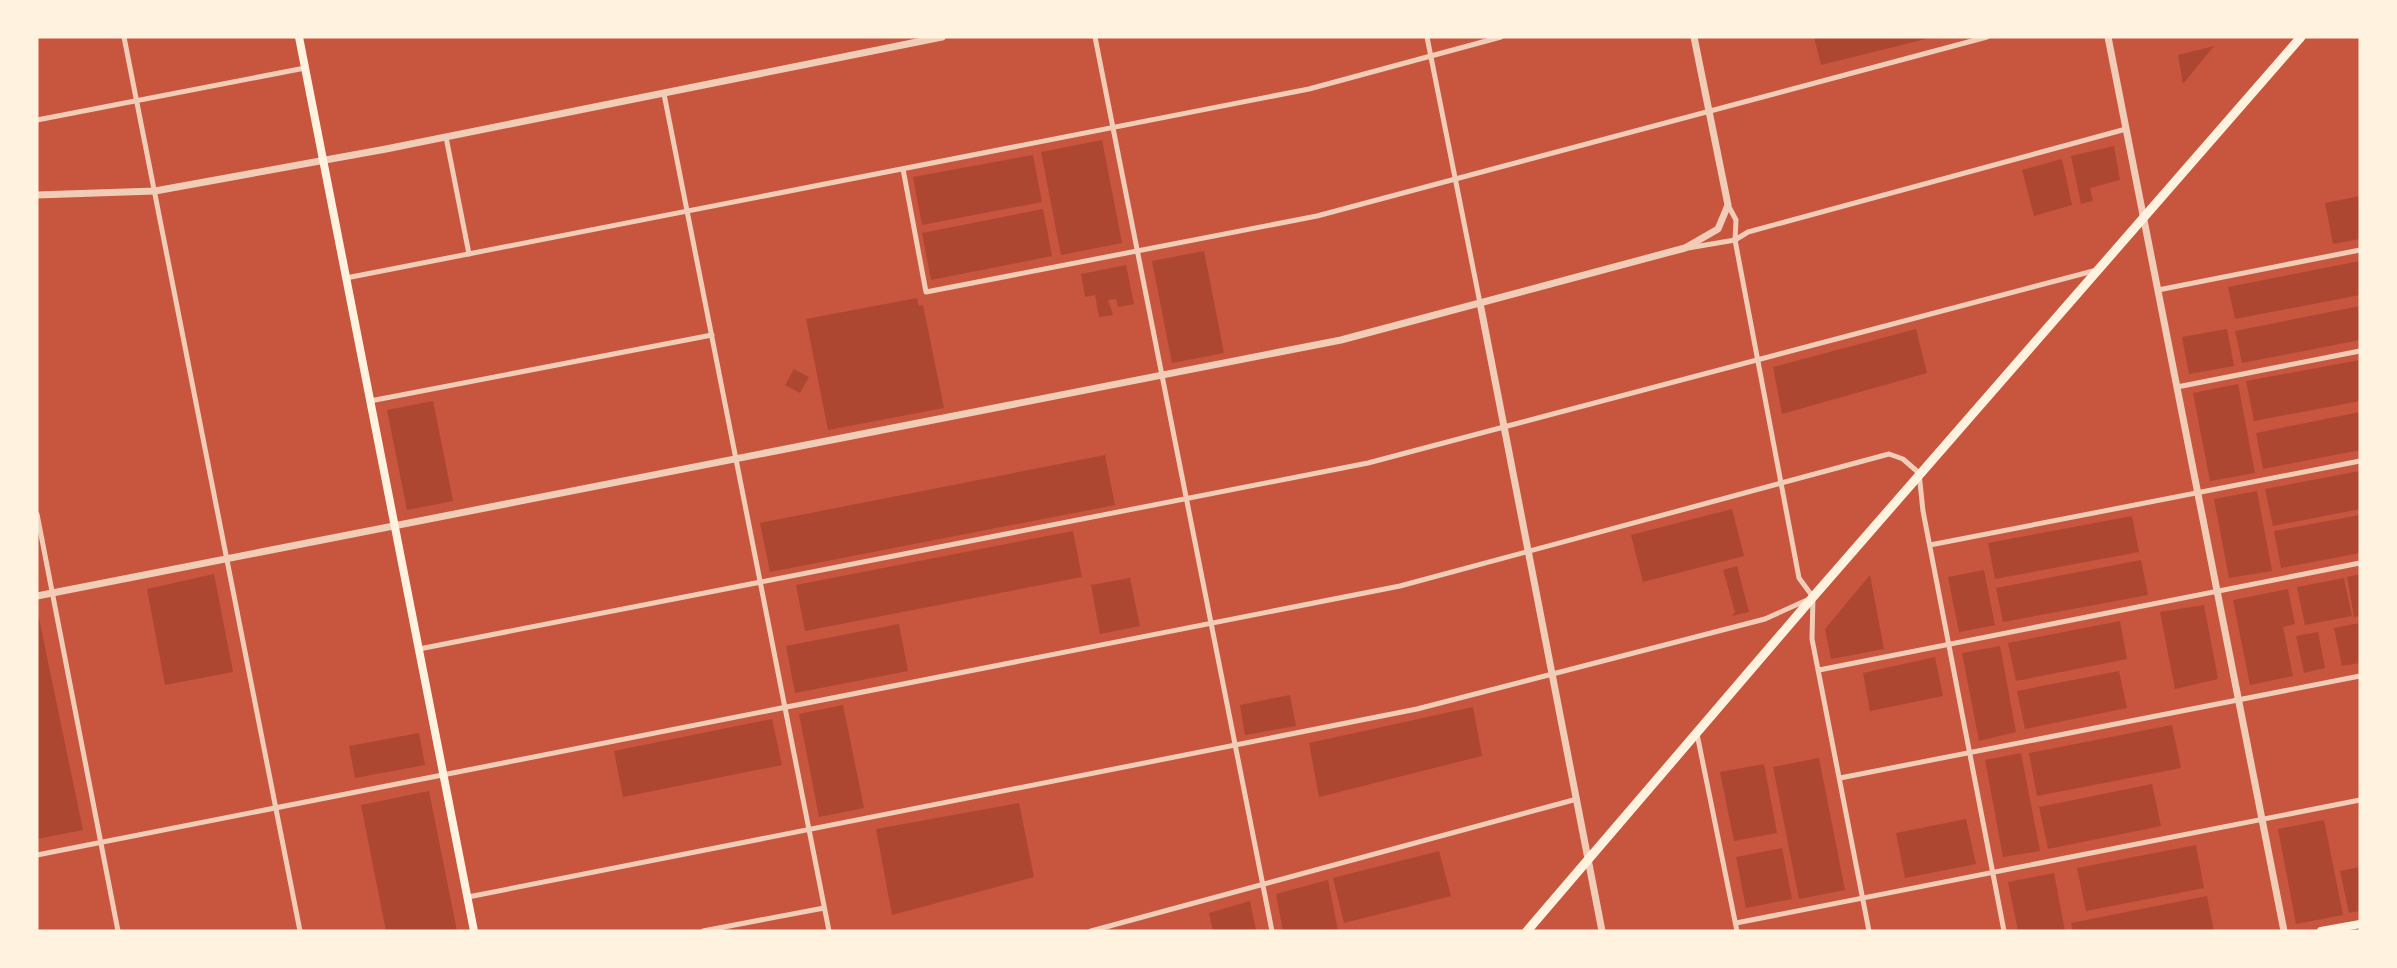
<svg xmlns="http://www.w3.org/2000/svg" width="2397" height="968" viewBox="0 0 2397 968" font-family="'Fira Sans Condensed',sans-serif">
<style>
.green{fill:#ae4732}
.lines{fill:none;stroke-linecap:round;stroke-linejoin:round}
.minor{stroke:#f1ccb7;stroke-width:5}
.tertiary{stroke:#f1ccb7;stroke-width:7}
.secondary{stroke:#fff3e0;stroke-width:8}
.primary{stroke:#fff3e0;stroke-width:9}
</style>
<rect width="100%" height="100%" fill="#c8553d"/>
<g class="green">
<path d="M1814,37H1934L1821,65Z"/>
<path d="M2214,46L2183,84L2178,55Z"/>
<path d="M1102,140L1122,243L1061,255L1041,152Z"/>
<path d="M2114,146L2120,180L2090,188L2093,201L2081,204L2071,156Z"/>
<path d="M1033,155L1042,202L922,225L913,177Z"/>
<path d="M2062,159L2072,205L2034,216L2022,170Z"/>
<path d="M2360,196V239L2333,244L2325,203Z"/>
<path d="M1043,209L1052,256L931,280L922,233Z"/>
<path d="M1204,251L1224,353L1172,363L1152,261Z"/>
<path d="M2360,261V295L2235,319L2228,287Z"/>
<path d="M1126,265L1134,304L1118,307L1116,299L1108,300L1113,315L1099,317L1095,295L1085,297L1081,274Z"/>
<path d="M917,298L919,306L923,305L944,408L828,430L806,319Z"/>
<path d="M2360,306V340L2242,363L2235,331Z"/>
<path d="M1916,329L1927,373L1782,414L1773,367Z"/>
<path d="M2227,329L2234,366L2189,374L2182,337Z"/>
<path d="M2360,360V401L2254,421L2246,381Z"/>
<path d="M794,369L809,377L800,393L785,385Z"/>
<path d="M2238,384L2255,473L2210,481L2193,393Z"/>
<path d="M433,401L453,501L407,510L387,410Z"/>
<path d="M2360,412V450L2263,469L2256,433Z"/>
<path d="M1105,455L1115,505L770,572L760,523Z"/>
<path d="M2360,471V509L2273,526L2265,489Z"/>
<path d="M2257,491L2272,571L2229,578L2214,499Z"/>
<path d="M1732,509L1744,556L1643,582L1631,535Z"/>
<path d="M2360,515V553L2281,568L2274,531Z"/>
<path d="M2132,516L2139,552L1995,579L1988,543Z"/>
<path d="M1073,531L1082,577L805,631L796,585Z"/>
<path d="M2141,560L2148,595L2003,622L1996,588Z"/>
<path d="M1737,566L1749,612L1732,616L1735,612L1723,570Z"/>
<path d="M1984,570L1995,625L1959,632L1948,577Z"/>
<path d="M214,574L233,672L165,685L147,589Z"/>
<path d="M2360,574V616L2354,617L2347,577Z"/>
<path d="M1870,575L1884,649L1831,659L1825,629Z"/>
<path d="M1130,578L1140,626L1100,634L1091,585Z"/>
<path d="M2344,578L2352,616L2305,625L2297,587Z"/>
<path d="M2288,589L2295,624L2283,627L2293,676L2250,685L2233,600Z"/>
<path d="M2204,605L2218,679L2175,689L2160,612Z"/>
<path d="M37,609L83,830L37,839Z"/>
<path d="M2120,621L2127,659L2016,681L2008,643Z"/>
<path d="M2360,623V663L2342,666L2334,628Z"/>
<path d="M899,624L908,671L795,693L786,646Z"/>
<path d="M2318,632L2325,668L2304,673L2296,636Z"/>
<path d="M2000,646L2016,732L1979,741L1962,653Z"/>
<path d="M1935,657L1943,696L1870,711L1863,673Z"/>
<path d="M2119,671L2127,708L2025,729L2017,691Z"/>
<path d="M1290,695L1296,726L1245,735L1240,705Z"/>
<path d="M843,705L864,808L819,817L799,714Z"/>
<path d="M1473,707L1482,756L1319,797L1309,743Z"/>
<path d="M772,719L782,765L623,797L614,751Z"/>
<path d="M2172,725L2181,768L2037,796L2029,753Z"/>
<path d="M419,733L425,765L355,778L349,746Z"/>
<path d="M2021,753L2040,851L2003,857L1985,760Z"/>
<path d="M1819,758L1845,890L1799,899L1773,767Z"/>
<path d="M1764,764L1777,833L1734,841L1720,772Z"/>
<path d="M2152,784L2161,826L2048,849L2039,807Z"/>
<path d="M429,791L457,931H386L361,805Z"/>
<path d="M1019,803L1034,877L892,915L876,829Z"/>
<path d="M1966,819L1976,864L1905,878L1896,833Z"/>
<path d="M2324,820L2343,915L2296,924L2278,829Z"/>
<path d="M2196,845L2204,888L2086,911L2077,868Z"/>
<path d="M1782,848L1792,899L1746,908L1736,857Z"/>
<path d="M1439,851L1451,896L1344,923L1333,878Z"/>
<path d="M2360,867V911L2349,913L2340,871Z"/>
<path d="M2054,873L2065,931H2018L2008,882Z"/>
<path d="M1328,880L1338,931H1283L1276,894Z"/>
<path d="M2207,896L2214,931H2073L2071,923Z"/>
<path d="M1250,901L1256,931H1213L1209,913Z"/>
</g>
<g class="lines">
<g class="minor">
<path d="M124,37L300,931"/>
<path d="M1095,37L1272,931"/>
<path d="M1427,37L1480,303"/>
<path d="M664,94L829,931"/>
<path d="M37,120L305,68"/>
<path d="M446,137L469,254"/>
<path d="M903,169L926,292L1317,216L1987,37"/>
<path d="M1728,205L1736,220L1735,240L1799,578L1813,597L1812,639L1869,931"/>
<path d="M1688,248L1735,240L1748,232L2126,129"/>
<path d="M346,278L1309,89L1501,37"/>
<path d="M2158,290L2360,250"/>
<path d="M2177,387L2360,351"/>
<path d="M370,401L712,335"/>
<path d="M37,514L118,931"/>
<path d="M1930,545L2360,461"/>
<path d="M419,649L1368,463L2097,270"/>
<path d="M1819,670L2360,563"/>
<path d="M1697,734L1737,931"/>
<path d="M1840,778L2360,676"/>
<path d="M37,855L1400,586L1889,454L1903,459L1919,473L1923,511L2004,931"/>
<path d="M468,897L1417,709L1765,619L1807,600"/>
<path d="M1736,923L2360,800"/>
<path d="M703,931L824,908"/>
<path d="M1091,931L1577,799"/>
</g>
<g class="tertiary">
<path d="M2108,37L2284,931"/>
<path d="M37,195L155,191L386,149L942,37"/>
<path d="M1480,303L1602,931"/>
<path d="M37,596L1341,340L1685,248L1718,229L1728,205L1694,37"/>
</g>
<g class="secondary">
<path d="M299,37L474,931"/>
<path d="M2321,931L2360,924"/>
</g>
<path class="primary" d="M1527,931L1813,597L2301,37"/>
</g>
<rect width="2397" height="968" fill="none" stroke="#fff3e0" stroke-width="77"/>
</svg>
